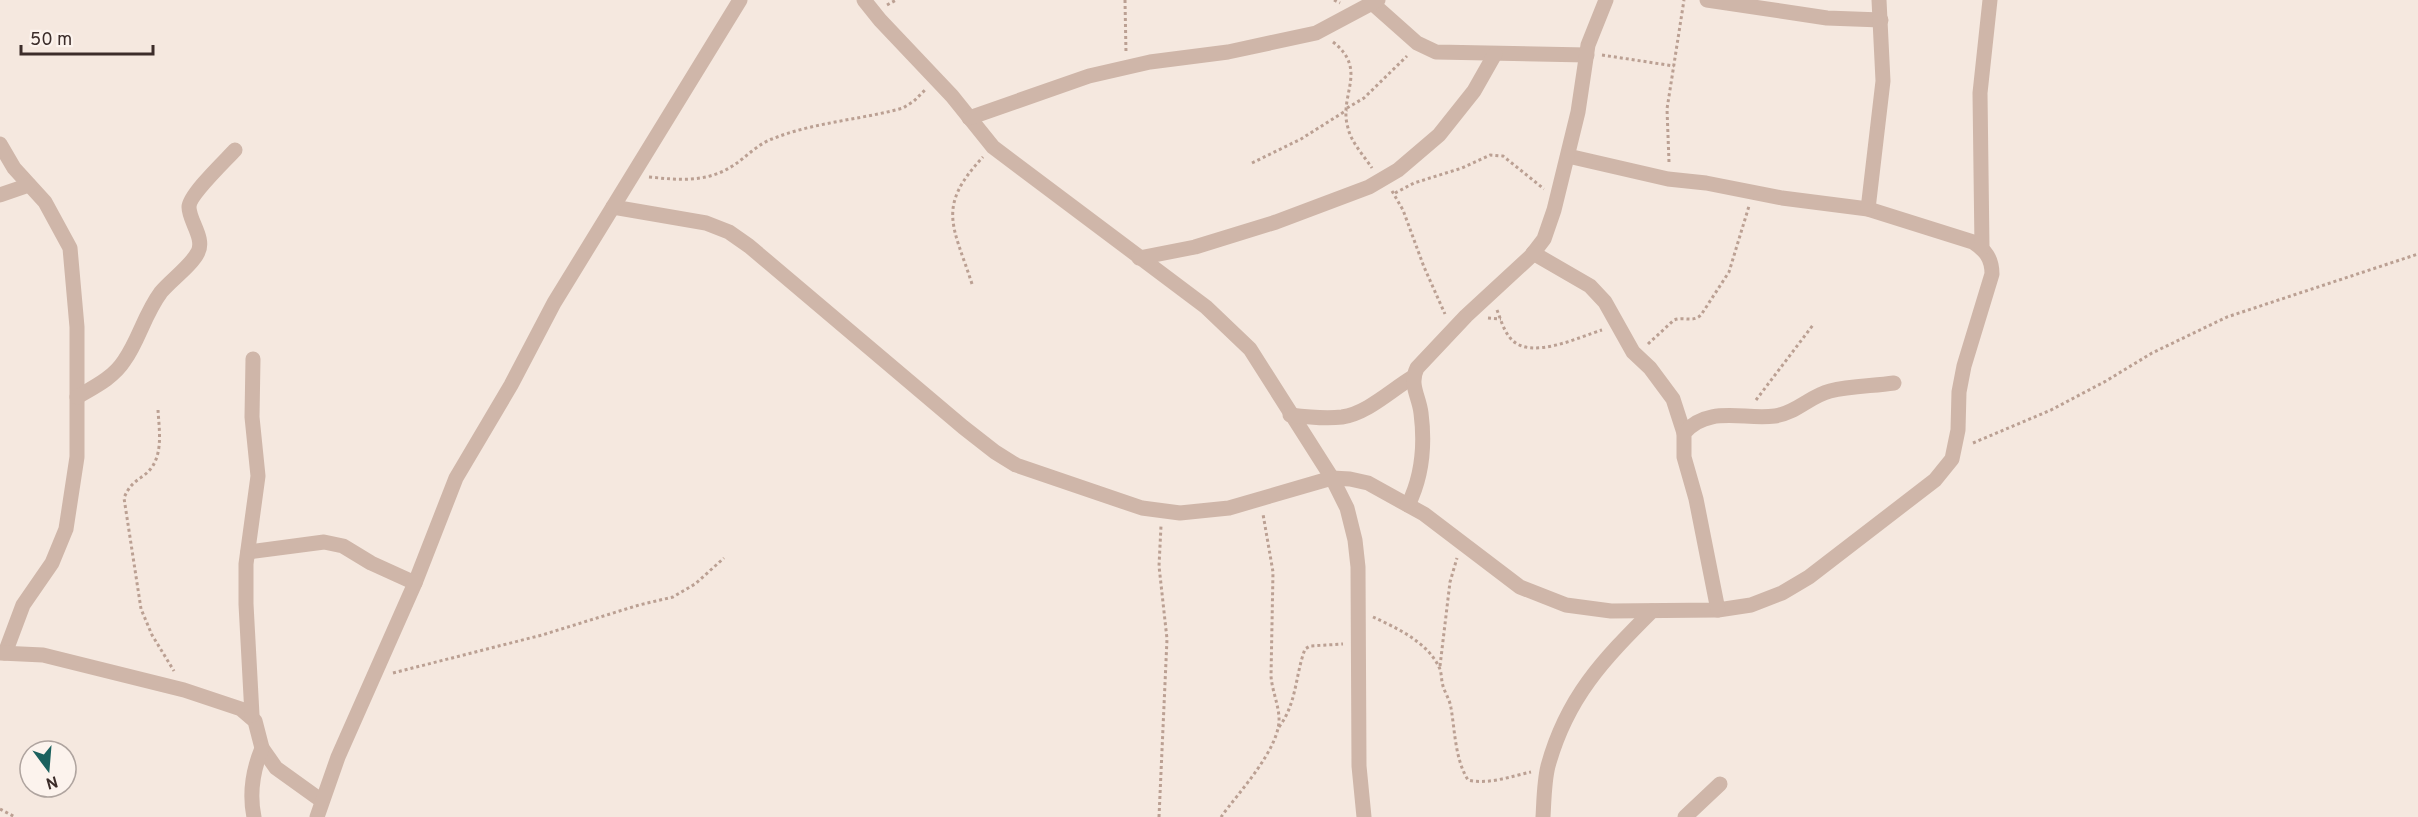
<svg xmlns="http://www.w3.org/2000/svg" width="2418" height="817" viewBox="0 0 2418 817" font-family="Overpass,sans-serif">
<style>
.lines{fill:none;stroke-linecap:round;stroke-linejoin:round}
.path{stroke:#bba093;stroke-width:3;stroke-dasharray:3 3;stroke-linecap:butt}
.minor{stroke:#cfb6a9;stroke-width:15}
</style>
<rect width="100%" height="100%" fill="#f5e8df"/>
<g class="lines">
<g class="path">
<path d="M1125,0L1126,53"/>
<path d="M1334,0L1340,3"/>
<path d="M887,5L896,0"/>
<path d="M1333,42C1369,70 1338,95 1348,128C1351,142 1364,156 1372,168"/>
<path d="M1602,55L1674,66"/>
<path d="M1347,108L1364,98L1407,56"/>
<path d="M1669,162L1667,109L1684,0"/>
<path d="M1252,163L1301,139L1347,110"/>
<path d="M649,177C680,180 707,183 734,165C746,157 758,144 772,139C814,122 860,120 903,108L914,101L926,89"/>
<path d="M1392,191L1403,210L1424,267L1445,314"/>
<path d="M1395,193L1414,183L1462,168L1490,155L1503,156L1544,189"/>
<path d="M972,284C953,225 936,207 983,157"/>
<path d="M1497,310C1501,320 1504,332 1512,340C1532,360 1579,337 1602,330"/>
<path d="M1488,318L1501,319"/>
<path d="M1648,344L1674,320C1684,316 1693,323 1701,315L1729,272L1749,206"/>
<path d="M1756,400L1813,325"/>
<path d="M158,410C159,428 163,451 152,467C143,480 132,478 124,498L141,609L152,635L174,671"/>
<path d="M1973,443L2051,410L2106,381L2152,353L2227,317L2418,254"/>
<path d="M1373,617C1397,628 1427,642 1439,667C1442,673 1441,680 1443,686C1445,693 1450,700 1451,708C1455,731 1455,759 1468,780C1488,785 1512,776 1531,772"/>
<path d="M1440,666L1450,582L1457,558"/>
<path d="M393,673L542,635L639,605L673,597L695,584L724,558"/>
<path d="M1279,727C1297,703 1295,676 1305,649L1310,646L1343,644"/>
<path d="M0,809L15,817"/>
<path d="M1159,817L1167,639L1159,566L1161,526"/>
<path d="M1221,817C1238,793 1281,748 1279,717C1278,703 1272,690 1271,676L1273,572L1263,514"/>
</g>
<g class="minor">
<path d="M864,0L880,20L952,96L993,147L1206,307L1250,349L1332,478L1347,508L1355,540L1358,567L1359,766L1364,817"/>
<path d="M1707,0L1827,18L1881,20"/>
<path d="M1373,4L1417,43L1436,52L1587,55"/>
<path d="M969,118L1089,76L1150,62L1228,52L1316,33L1378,0"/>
<path d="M0,144L14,168L45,202L70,248L77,327V457L66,529L52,563L23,605L5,653"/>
<path d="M0,195L29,185"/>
<path d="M613,207L706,223L729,232L749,246L963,427L995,452L1016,465L1142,508L1180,513L1229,508L1332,478L1350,479L1368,483L1424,514L1520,587L1566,605L1611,611L1718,610L1751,605L1782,593L1809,577L1935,480L1952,459L1958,430L1959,392L1964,366L1992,274C1992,258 1985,250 1973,242L1868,209L1782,198L1706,183L1668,179L1568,156"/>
<path d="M1868,209L1883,81L1879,0"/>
<path d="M1982,248L1980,93L1990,0"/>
<path d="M1533,253L1590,286L1605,302L1633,352L1650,368L1673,399L1684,433"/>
<path d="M1139,258L1195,247L1276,222L1369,187L1398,170L1439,135L1474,91L1495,54"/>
<path d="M77,397C94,387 113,378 124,361C139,340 144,315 161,292C171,280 192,265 198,252C205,238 189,221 189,207C189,195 226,160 235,150"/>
<path d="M1290,415C1306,417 1326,419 1342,417C1368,413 1391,390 1413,377"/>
<path d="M1408,505C1422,477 1425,444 1421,413C1419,396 1409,385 1417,368L1466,316L1531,256L1544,239L1554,210L1578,112L1588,45L1606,0"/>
<path d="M248,552L324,542L343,546L371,563L415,583"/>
<path d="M1718,610L1696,499L1684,457V433C1708,405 1743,420 1775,416C1796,413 1810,396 1830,391C1850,386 1873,386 1894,383"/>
<path d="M0,653L43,655L184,690L241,709L255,721L262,748L276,768L322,801"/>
<path d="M252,715L246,604V564L258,476L252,417L253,359"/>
<path d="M254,817C249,793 253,770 262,748"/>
<path d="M317,817L338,757L415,583L456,478L511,385L554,303L740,0"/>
<path d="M1543,817C1544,801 1544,782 1548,766C1567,697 1603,660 1652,611"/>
<path d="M1685,817L1720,784"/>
</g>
</g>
<g transform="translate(48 769) rotate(164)"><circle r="28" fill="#fcf3ed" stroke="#afa49f" stroke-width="1.5"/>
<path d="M0-4.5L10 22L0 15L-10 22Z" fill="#1b615e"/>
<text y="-9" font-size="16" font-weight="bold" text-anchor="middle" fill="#3c2d2a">N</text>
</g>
<path d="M21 45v9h132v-9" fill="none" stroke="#3c2d2a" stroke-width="3"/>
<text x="30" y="45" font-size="18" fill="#3c2d2a" stroke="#fcf3ed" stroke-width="4.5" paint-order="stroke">50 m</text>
</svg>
